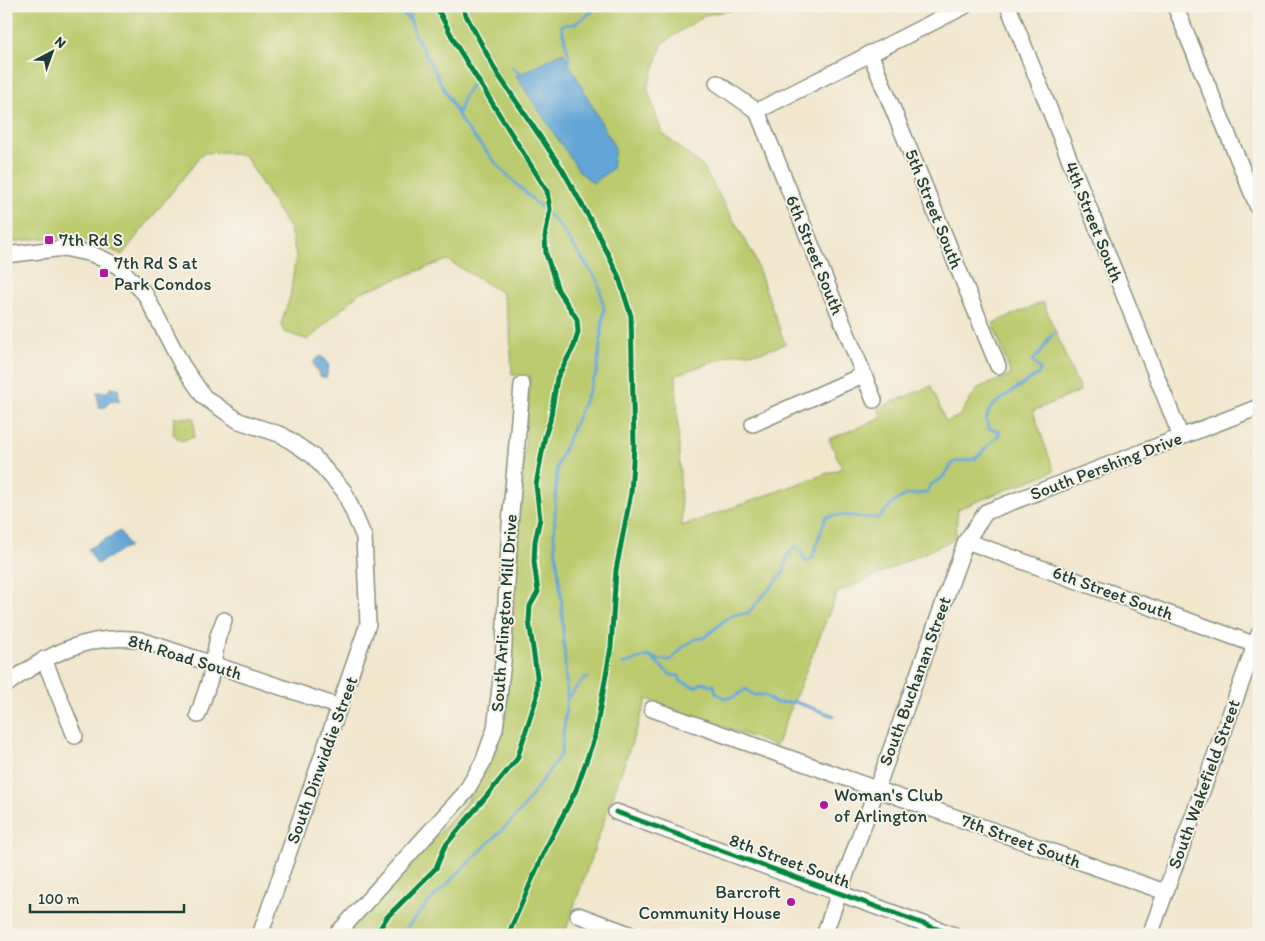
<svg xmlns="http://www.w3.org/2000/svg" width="1265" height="941" viewBox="0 0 1265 941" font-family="Itim,sans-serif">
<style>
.park{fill:#bbcb6d;stroke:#6d8450}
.water{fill:#62a5d6;stroke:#407185}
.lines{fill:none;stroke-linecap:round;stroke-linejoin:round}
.stream{stroke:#62a5d6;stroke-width:3}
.minor-casing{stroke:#889280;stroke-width:18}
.minor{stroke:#fff;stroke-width:15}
.cycleway-casing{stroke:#f7f3e8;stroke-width:8}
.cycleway{stroke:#00873e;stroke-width:5}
.poi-dot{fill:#b5179e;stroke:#f7f3e8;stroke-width:2}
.labels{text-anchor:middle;stroke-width:4;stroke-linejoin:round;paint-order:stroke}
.street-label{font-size:18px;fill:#1f3d34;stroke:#f7f3e8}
.poi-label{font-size:18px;fill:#1f3d34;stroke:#f7f3e8;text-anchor:start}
</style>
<rect width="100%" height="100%" fill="#f7f3e8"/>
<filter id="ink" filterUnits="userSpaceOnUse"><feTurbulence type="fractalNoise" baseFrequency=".02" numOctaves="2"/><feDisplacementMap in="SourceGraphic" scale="10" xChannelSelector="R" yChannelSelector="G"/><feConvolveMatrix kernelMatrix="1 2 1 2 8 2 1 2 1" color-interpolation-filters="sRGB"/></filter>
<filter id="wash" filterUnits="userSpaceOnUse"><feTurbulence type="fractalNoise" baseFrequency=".0096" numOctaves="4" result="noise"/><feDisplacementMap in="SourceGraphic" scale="20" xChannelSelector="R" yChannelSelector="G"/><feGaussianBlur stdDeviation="1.12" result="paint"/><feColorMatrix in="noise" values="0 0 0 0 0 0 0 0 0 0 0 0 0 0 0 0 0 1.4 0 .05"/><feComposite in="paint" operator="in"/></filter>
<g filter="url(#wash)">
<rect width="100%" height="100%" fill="#f2e6cd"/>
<g class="park">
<path d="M6,6H770L772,9L745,8L705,15L663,43L647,88L662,133L703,167L753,254L785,344L762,352L734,354L676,375L682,526L842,468L829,439L882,418L878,408L931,386L946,422L959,416L978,388L1011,375L993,323L1043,302L1080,391L1033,411L1054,471L958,509L955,539L837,593L776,746L647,699L564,935H346L461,809L479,784L497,748L506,712L530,376L512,375L510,328L502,293L447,260L359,293L308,340L284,332L281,323L290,297L296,255L290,230L245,156L223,152L203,153L122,255C78,232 54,236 6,243Z"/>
<path d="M174,417L194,418V437L181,441L173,434Z"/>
</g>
<g class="water">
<path d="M563,52L615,148L612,169L593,183L579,171L516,76Z"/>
<path d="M320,356L325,359L329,366L326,378L320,376L314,366V361Z"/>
<path d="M110,388H118L120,401L109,402L106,407L99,408L97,392H108Z"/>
<path d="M120,531L129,546L97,564L88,549Z"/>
</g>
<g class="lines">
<g class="stream">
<path d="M395,6L411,22"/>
<path d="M512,67L522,77"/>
<path d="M569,67V56L561,25L575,24L593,11L595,6"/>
<path d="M458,114L464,96L473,83"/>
<path d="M650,657L671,675L679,676L680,681L695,687L704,682L710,686L714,685L716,693L725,698L734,697L746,689L754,695H764L776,703L795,702L834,716"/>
<path d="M623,664L648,656L660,660H671L683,647L695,639L704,638L726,619L733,615L748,613L784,572L787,557L794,546L800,550L806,562L812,558L826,517C843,512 861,519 879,518L894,502L906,495L927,493L930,485L942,478L954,462L975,459L998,436L1000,431L989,429L986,420C987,417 988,412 990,409C993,404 1031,378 1038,375L1040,369L1032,361C1042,353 1044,344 1053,334"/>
<path d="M568,698L583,680L588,677"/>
<path d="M400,935L431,900L520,812L561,754L567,698L561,595L554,537L557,466L597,371L604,309L598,281L558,224L501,169L463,124L414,33L407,6"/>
</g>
</g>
</g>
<g filter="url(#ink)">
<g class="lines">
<defs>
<g id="minor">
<path d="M1008,6L1181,437"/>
<path d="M1175,6L1259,210"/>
<path d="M870,53L998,366"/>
<path d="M717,83L757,111L965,6"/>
<path d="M757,111L874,400"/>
<path d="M6,255L64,248L92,254L118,266L145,294L182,365L204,397L239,421L282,435L313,456L344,491L364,537L368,624L260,935"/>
<path d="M753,424L863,375"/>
<path d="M966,541L1259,646"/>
<path d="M44,659L75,736"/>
<path d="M6,685C46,655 90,632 141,640L340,707"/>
<path d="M652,709L1165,892"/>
<path d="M198,715L210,679L218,636L224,620"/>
<path d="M616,812L954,935"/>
<path d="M578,915L632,935"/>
<path d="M336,935L465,793L483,762L495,729L503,662L510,524L522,385"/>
<path d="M824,935L966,541L986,512L1259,407"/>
<path d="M1150,935L1259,634"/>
</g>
</defs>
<use href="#minor" class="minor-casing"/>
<use href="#minor" class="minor"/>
<defs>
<g id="cycleway">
<path d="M461,6L497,73L562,169L595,228L618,275L631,316L634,446L631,493L616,570L611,647L595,736L576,790L544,852L508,935"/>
<path d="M616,812L954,935"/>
<path d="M376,935L387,917L436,868L445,846L517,759L537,696V676L529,621L530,606L538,592L534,562L535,541L540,519L536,485L545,436L550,421L557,378L574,346L578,332L577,319L558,290L546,254L545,237L550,209L547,191L458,48L436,6"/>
</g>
</defs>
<use href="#cycleway" class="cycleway-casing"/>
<use href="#cycleway" class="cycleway"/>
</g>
</g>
<g class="poi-dot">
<rect x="44" y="235" width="10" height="10" rx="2.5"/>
<rect x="99" y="268" width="10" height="10" rx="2.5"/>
<circle cx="824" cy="805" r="5"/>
<circle cx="791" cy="902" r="5"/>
</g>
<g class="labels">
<g class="street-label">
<text transform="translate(934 209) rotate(68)" y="6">5th Street South</text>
<text transform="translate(1094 222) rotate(68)" y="6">4th Street South</text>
<text transform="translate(815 255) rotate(68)" y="6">6th Street South</text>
<text transform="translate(1106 466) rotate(-21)" y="6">South Pershing Drive</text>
<text transform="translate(1113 593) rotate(20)" y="6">6th Street South</text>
<text transform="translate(504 613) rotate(-86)" y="6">South Arlington Mill Drive</text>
<text transform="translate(185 657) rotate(17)" y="6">8th Road South</text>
<text transform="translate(915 681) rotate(-70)" y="6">South Buchanan Street</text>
<text transform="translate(322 760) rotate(-70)" y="6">South Dinwiddie Street</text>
<text transform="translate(1204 784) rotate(-70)" y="6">South Wakefield Street</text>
<text transform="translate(1021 841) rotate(20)" y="6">7th Street South</text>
<text transform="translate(790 861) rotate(20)" y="6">8th Street South</text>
</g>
<g class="poi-label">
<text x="59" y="246">7th Rd S</text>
<text x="114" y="269">7th Rd S at<tspan x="114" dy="21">Park Condos</tspan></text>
<text x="834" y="801">Woman's Club<tspan x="834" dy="21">of Arlington</tspan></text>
<text x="781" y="898" text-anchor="end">Barcroft<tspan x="781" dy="21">Community House</tspan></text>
</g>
</g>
<rect width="1265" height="941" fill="none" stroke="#f7f3e8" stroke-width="25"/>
<g transform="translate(52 52) rotate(41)" stroke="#f7f3e8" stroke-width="4" paint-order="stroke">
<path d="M0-4L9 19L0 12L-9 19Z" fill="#1f3d34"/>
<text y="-8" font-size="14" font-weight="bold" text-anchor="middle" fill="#1f3d34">N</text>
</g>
<path d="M30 904v8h154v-8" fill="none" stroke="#1f3d34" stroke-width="2.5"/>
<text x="38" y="904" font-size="15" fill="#1f3d34" stroke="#f7f3e8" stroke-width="4" paint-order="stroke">100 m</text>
</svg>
